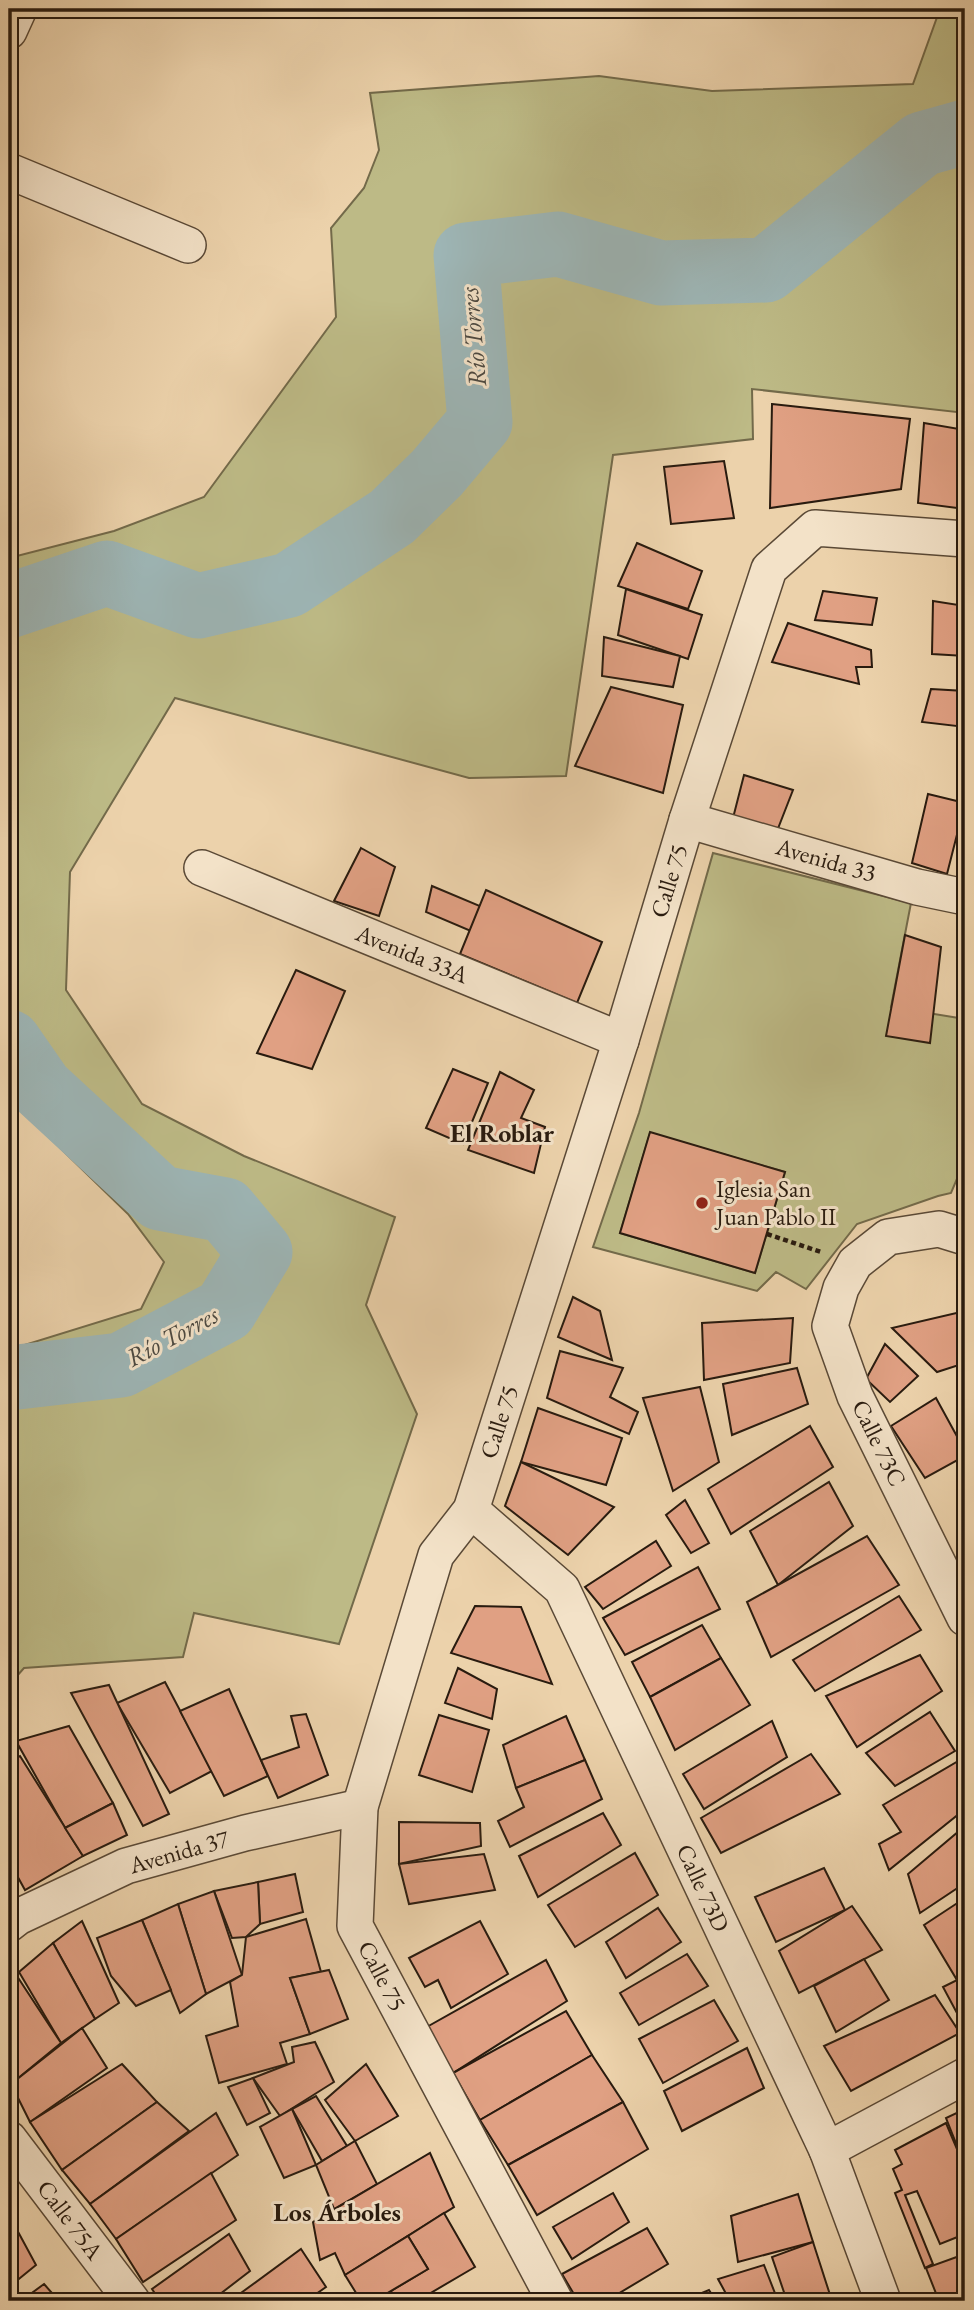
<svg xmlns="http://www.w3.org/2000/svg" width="974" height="2310" viewBox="0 0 974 2310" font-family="'EB Garamond',serif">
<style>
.green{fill:#bdba86;stroke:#736a4a;stroke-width:2;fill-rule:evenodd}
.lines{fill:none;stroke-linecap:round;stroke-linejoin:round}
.river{stroke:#9db5b5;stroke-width:65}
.building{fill:#e0a083;stroke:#291b0f;stroke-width:2}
.minor-casing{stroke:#5a4936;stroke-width:38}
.path{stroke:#291b0f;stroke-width:4.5;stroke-dasharray:5 3.5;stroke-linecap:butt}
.minor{stroke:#f3e2c8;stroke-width:35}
.poi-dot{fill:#8f2418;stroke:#f3e2c8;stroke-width:2.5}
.labels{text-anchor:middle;stroke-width:6;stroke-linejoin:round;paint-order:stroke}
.street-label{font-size:24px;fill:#291b0f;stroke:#f3e2c8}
.poi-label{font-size:24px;fill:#291b0f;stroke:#f3e2c8;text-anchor:start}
.water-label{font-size:26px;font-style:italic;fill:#4c4941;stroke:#f3e2c8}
.neighbourhood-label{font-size:26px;font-weight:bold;fill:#291b0f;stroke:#f3e2c8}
</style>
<rect width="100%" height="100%" fill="#ecd2ab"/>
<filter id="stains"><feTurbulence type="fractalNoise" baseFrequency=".00286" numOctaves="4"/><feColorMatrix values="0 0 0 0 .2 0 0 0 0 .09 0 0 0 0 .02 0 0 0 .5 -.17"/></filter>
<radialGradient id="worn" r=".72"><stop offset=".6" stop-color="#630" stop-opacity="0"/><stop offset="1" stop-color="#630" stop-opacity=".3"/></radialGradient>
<g class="green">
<path d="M940,9H965V413L752,389L753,439L613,455L566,776L469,778L175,698L70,872L66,990L142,1104L244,1156L395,1217L366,1305L417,1414L339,1644L194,1613L183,1657L24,1668L9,1685V1346L15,1348L141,1309L164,1262L128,1214L9,1098V558L114,531L204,497L336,317L331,228L364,188L379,150L370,93L599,76L712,91L913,84Z"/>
<path d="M713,853L911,903L891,1007L965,1019V1160L951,1193L938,1196L857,1224L806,1289L776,1272L757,1291L593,1247L639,1113ZM650,1133L785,1172L755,1273L620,1233Z"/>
</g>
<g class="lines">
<g class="river">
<path d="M9,606L107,573L198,606L289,585L392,517L437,473L480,422L466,255L558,244L661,273L766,270L922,144L965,132"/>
<path d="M9,1042L41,1088L160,1198L225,1210L260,1252L225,1310L121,1365L9,1378"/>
</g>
</g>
<g class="building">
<path d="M772,404L910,419L901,489L770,508Z"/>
<path d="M924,423L965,430V509L918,503Z"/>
<path d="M724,461L734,518L671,524L664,467Z"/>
<path d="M637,543L702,571L688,609L618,586Z"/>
<path d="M626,589L702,615L688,659L618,635Z"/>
<path d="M823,591L877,598L872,625L815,620Z"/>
<path d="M933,601L965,606V656L932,654Z"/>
<path d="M788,623L871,650L872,667H856L859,684L772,662Z"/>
<path d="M604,637L680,656L673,687L602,676Z"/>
<path d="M611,687L683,705L663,793L575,766Z"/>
<path d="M931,689L965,691V727L922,722Z"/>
<path d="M744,775L793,790L777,831L733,818Z"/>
<path d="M928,794L965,803L947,874L912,863Z"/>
<path d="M361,848L395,867L379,916L334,901Z"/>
<path d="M432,886L525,925L511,948L426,912Z"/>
<path d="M486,890L602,942L577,1003L460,954Z"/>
<path d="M905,935L941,947L930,1043L886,1036Z"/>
<path d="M296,970L345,991L312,1069L257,1053Z"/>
<path d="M453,1069L488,1083L463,1144L426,1128Z"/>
<path d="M500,1072L534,1090L521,1118L545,1127L534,1173L468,1150Z"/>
<path d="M650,1132L785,1172L755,1273L620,1233Z"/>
<path d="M573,1297L600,1311L612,1360L558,1337Z"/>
<path d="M965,1311V1340L959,1365L937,1372L892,1328Z"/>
<path d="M793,1318L790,1363L704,1380L702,1323Z"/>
<path d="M885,1344L918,1376L890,1402L866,1379Z"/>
<path d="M560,1351L623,1368L610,1397L638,1412L629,1434L547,1398Z"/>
<path d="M797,1368L808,1404L732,1435L723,1384Z"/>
<path d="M700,1387L719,1462L673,1491L643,1398Z"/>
<path d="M936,1398L965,1451V1456L925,1478L891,1426Z"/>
<path d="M538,1408L622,1438L606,1485L521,1462Z"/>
<path d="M810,1426L833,1467L731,1534L708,1489Z"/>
<path d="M521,1462L614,1507L568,1555L505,1506Z"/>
<path d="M829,1482L853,1526L778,1585L750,1531Z"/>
<path d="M685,1500L709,1543L691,1553L666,1515Z"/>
<path d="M867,1536L899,1585L771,1657L747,1602Z"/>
<path d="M656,1541L671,1566L603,1609L585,1587Z"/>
<path d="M698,1567L720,1609L625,1655L603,1618Z"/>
<path d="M899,1596L921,1630L815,1691L793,1660Z"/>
<path d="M475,1606L521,1607L552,1684L451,1653Z"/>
<path d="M702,1625L721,1658L650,1697L632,1662Z"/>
<path d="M920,1655L942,1691L857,1747L826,1696Z"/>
<path d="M721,1658L750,1705L675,1750L650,1697Z"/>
<path d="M458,1668L497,1689L492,1719L445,1703Z"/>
<path d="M165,1682L212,1771L170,1793L117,1703Z"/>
<path d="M109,1685L169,1814L143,1826L71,1693Z"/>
<path d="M229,1689L268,1776L224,1796L180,1711Z"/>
<path d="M930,1712L955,1751L895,1786L866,1753Z"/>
<path d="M306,1714L328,1775L278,1798L261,1760L299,1747L291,1716Z"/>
<path d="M439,1715L489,1730L472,1792L419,1775Z"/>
<path d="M566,1716L585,1760L516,1788L503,1745Z"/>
<path d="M772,1721L787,1757L704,1809L683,1774Z"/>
<path d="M69,1726L113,1803L65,1828L16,1741Z"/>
<path d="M811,1754L840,1794L721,1853L701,1818Z"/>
<path d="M20,1756L83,1856L25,1890L9,1861V1762Z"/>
<path d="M585,1760L602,1799L510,1847L498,1821L524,1807L516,1788Z"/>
<path d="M960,1760L965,1766V1809L889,1870L879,1844L901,1832L883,1805Z"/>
<path d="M113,1803L127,1835L83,1856L65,1828Z"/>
<path d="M603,1813L621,1845L538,1897L519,1856Z"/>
<path d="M399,1822L480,1823L481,1846L399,1864Z"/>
<path d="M965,1826V1883L920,1913L908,1874Z"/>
<path d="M635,1853L658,1895L575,1947L548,1905Z"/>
<path d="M484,1854L495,1890L409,1904L399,1864Z"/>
<path d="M824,1868L845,1910L776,1942L755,1897Z"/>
<path d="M295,1874L303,1912L260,1924L258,1882Z"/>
<path d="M258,1882L260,1924L246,1937L232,1938L214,1891Z"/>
<path d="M214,1891L242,1975L206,1994L178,1904Z"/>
<path d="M965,1898V1975L957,1980L924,1925Z"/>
<path d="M178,1904L206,1994L180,2013L142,1920Z"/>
<path d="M852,1906L882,1950L799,1993L779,1951Z"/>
<path d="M658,1908L681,1942L626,1978L606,1942Z"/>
<path d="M306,1919L321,1972L290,1978L310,2034L280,2043L287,2064L219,2083L206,2036L238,2026L230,1982L242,1975L246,1937Z"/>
<path d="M142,1920L171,1990L136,2006L111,1976L97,1938Z"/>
<path d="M82,1921L119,2003L95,2019L53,1943Z"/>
<path d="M480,1921L508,1974L451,2008L438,1980L425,1987L409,1958Z"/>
<path d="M53,1943L95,2019L61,2043L19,1972Z"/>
<path d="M687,1954L708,1986L639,2025L620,1993Z"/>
<path d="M864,1959L889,2000L836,2032L814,1986Z"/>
<path d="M546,1960L567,2001L453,2073L425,2028Z"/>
<path d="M11,1967L61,2043L11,2084L9,2081V1970Z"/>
<path d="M329,1970L348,2019L310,2034L290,1978Z"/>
<path d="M965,1976V2028L943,1987Z"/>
<path d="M935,1995L960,2033L851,2091L824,2046Z"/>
<path d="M714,2000L738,2041L663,2083L639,2039Z"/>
<path d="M566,2011L592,2055L480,2120L453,2073Z"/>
<path d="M82,2028L107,2068L30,2122L11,2084Z"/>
<path d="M315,2042L334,2082L280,2116L253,2078L294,2062L292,2047Z"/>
<path d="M747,2048L764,2088L682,2131L664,2091Z"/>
<path d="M592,2055L623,2102L508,2165L480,2120Z"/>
<path d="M122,2064L157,2102L62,2170L30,2122Z"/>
<path d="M366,2064L398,2116L355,2141L325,2100Z"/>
<path d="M253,2078L270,2113L247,2125L228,2087Z"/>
<path d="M316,2096L347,2146L322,2161L292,2109Z"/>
<path d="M157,2102L189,2131L90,2204L62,2170Z"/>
<path d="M623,2102L648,2149L537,2215L508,2165Z"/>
<path d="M292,2109L316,2165L284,2178L260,2127Z"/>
<path d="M965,2109V2166L946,2118Z"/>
<path d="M216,2113L238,2155L116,2239L90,2204Z"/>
<path d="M946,2123L965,2168V2234L940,2244L917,2191L905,2195L933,2264L925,2268L895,2193L902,2190L893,2169L902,2164L895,2150Z"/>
<path d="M355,2141L377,2184L334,2209L316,2165Z"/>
<path d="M430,2153L454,2207L345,2275L335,2253L320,2260L313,2222Z"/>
<path d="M211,2173L236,2220L143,2282L116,2239Z"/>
<path d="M613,2193L629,2222L572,2259L553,2227Z"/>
<path d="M798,2194L813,2242L738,2262L731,2216Z"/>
<path d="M444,2213L475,2267L417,2301H397L391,2291L428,2269L408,2236Z"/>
<path d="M16,2228L36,2265L9,2287V2233Z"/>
<path d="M647,2228L668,2264L606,2301H578L562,2274Z"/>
<path d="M229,2234L250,2271L211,2301H160L152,2289Z"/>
<path d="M408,2236L428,2269L374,2301H361L345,2275Z"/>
<path d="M813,2242L832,2301H787L772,2257Z"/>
<path d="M301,2249L326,2287L306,2301H230Z"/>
<path d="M965,2254V2292L939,2301L926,2268Z"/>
<path d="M764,2265L778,2301H730L718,2279Z"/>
<path d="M44,2284L59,2301H21Z"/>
<path d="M709,2290L716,2301H685V2300Z"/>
</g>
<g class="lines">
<defs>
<g id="minor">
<path d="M9,31L19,9"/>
<path d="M9,171L188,245"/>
<path d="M687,820L917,887L965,897"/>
<path d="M202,868L621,1040"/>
<path d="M965,1237L939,1229L888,1237L855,1263L841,1288L830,1326L855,1396L965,1618"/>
<path d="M471,1510L562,1589L827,2150L883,2301"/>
<path d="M9,1924L18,1917L126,1866L245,1833L360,1807"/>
<path d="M9,2139L132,2301"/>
<path d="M827,2150L965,2076"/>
<path d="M555,2301L355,1926L360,1807L436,1555L471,1510L621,1040L687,820L769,569L815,528L965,539"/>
</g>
</defs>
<use href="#minor" class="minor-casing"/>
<path class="path" d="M767,1234L821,1252"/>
<use href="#minor" class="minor"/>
</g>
<circle class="poi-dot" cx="702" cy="1203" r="7"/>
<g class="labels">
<g class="street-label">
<text transform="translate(826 860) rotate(16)" y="8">Avenida 33</text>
<text transform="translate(669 881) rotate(-73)" y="8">Calle 75</text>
<text transform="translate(412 954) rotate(22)" y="8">Avenida 33A</text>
<text transform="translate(499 1422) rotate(-72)" y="8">Calle 75</text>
<text transform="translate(879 1443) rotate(64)" y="8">Calle 73C</text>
<text transform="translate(179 1852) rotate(-16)" y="8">Avenida 37</text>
<text transform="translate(703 1888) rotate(65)" y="8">Calle 73D</text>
<text transform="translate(382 1976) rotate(62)" y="8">Calle 75</text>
<text transform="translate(70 2220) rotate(53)" y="8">Calle 75A</text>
</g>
<g class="poi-label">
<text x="716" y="1197">Iglesia San<tspan x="716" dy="28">Juan Pablo II</tspan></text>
</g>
<g class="water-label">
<text transform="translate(473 337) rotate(-95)" y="9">Río Torres</text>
<text transform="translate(172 1336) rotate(-28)" y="9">Río Torres</text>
</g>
<g class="neighbourhood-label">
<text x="502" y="1142">El Roblar</text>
<text x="337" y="2221">Los Árboles</text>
</g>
</g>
<rect width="974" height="2310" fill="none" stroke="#ecd2ab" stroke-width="35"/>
<rect x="10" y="10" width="953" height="2289" fill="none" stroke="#291b0f" stroke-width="3.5"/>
<rect x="18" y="18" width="939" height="2275" fill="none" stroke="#291b0f" stroke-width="2"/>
<rect width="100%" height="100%" filter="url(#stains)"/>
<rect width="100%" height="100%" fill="url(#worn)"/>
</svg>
